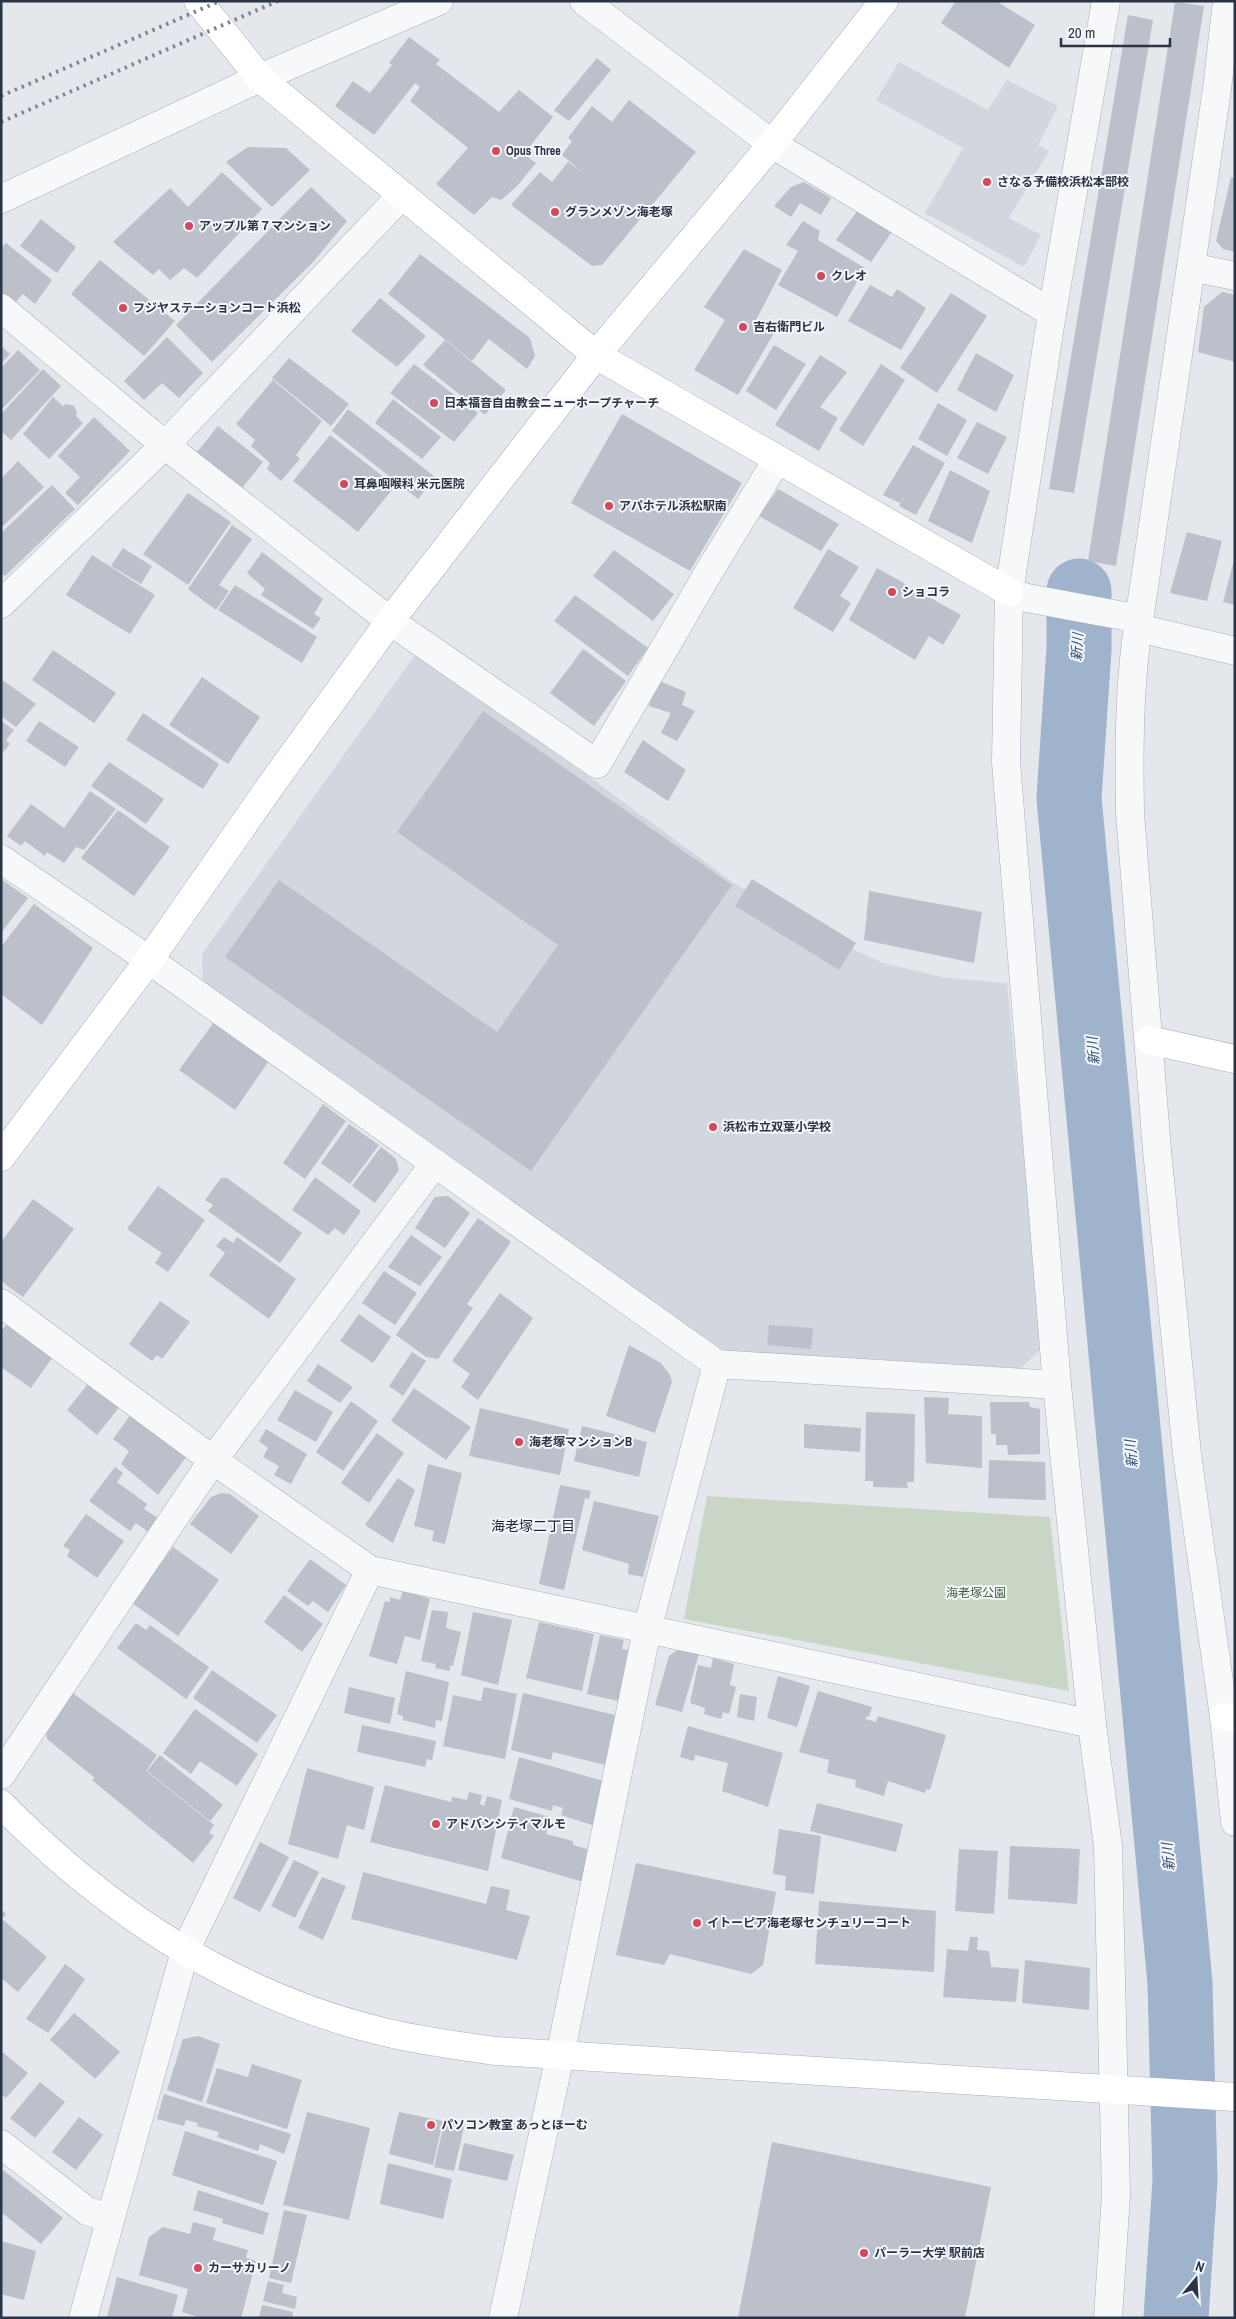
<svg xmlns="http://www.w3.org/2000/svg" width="1236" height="2319" viewBox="0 0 1236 2319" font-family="'Archivo Narrow','Noto Sans JP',sans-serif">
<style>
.built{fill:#d2d6de}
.green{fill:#c9d6c5}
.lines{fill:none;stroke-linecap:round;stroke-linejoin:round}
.river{stroke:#9fb4cc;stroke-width:65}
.building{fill:#bbc0ca}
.street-casing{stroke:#a9aeb7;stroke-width:29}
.secondary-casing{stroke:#a9aeb7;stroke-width:29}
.street{stroke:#f7f8fa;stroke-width:28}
.secondary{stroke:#fff;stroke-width:28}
.rail{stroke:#7d8696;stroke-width:4;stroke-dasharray:2.5 5;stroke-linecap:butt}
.poi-dot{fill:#d1495b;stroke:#f4f6f9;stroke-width:2}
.labels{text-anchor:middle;stroke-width:4;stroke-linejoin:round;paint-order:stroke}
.poi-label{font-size:12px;font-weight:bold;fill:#2b3445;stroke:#f4f6f9;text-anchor:start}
.park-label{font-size:12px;fill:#3f6138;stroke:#f4f6f9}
.water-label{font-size:14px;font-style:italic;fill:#34527a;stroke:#f4f6f9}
.neighbourhood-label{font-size:14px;fill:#1d2536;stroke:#f4f6f9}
</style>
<rect width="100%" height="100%" fill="#e4e7ec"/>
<g class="built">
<path d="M899,62L988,110L1007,80L1058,106L1038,145L1049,151L1009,218L1041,235L1024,267L925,213L963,148L876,100Z"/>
<path d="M415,655L592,779L734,883L830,939L883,963L946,978L1007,983L1043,1347L1016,1373L723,1354L203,984L202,954Z"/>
</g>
<path class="green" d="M707,1496L1050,1517L1069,1691L684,1619Z"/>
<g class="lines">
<path class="river" d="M1079,591V649L1069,798L1180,1983L1185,2180L1176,2318"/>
</g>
<g class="building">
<path d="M956,1H996L1035,25L1009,68L941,23Z"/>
<path d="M1175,2L1204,6L1116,566L1088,561Z"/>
<path d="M1128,15L1153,20L1074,493L1049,489Z"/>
<path d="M409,37L440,60L436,64L499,112L519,90L553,117L524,154L536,163L517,186L501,200L492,197L474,215L436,184L468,148L410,101L420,87L415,83L374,135L335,106L353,81L370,93L392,65L389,63Z"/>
<path d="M597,58L611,70L569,121L554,110Z"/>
<path d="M629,100L696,152L602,265L592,266L511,205L540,172L552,182L568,162L582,172L562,155L572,141L568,138L592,106L612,122Z"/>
<path d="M248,147L286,148L310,170L272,207L226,162Z"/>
<path d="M222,172L262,209L197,278L184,268L170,280L159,269L153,275L113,242L170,188L188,207Z"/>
<path d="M1231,177L1235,178V252L1223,249L1216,241Z"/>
<path d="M804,182L831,198L821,215L800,203L791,217L774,206L791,187Z"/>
<path d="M311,187L347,221L314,261L212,362L176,325Z"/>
<path d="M858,210L893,230L871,262L836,240Z"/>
<path d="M41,219L76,247L57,273L20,246Z"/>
<path d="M803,221L820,231L818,240L865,268L837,317L778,285L798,251L786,245Z"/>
<path d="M6,243L52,280L35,304L23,294L13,305L1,296V248Z"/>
<path d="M744,249L782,270L755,322L774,333L738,395L694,370L725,320L704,307Z"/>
<path d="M420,254L530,338L535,356L527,369L489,339L472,361L388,294Z"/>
<path d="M100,260L175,321L144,356L71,294Z"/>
<path d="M870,285L892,297L897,289L926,308L901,350L848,321Z"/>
<path d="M1222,292L1235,295V362L1198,352L1204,307Z"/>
<path d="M951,293L987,316L937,393L900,368Z"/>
<path d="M380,298L426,336L397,367L351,331Z"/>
<path d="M167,337L203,373L179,398L162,383L144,400L124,381Z"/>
<path d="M445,340L506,390L485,415L423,365Z"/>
<path d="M774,345L806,364L776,410L746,391Z"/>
<path d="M1,346L10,354L1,364Z"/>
<path d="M18,350L40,370L1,410V368Z"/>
<path d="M976,353L1014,375L996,412L957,390Z"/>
<path d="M820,355L847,372L820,407L838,418L819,451L775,425Z"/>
<path d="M289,358L349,404L331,426L272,378Z"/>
<path d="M414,364L478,413L454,442L390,393Z"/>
<path d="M881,364L905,380L863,446L839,430Z"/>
<path d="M43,369L61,386L11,440L1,431V414Z"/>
<path d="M273,380L322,421L296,455L300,459L281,481L267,469L270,463L251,446L255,440L236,424Z"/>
<path d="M53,397L63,406L66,404L74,406L77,412L76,416L83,423L49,459L23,434Z"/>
<path d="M393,399L441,437L422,459L375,423Z"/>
<path d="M938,403L967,420L947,456L918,439Z"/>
<path d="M348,409L435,477L418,499L332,431Z"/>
<path d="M622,414L742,483L690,571L571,503Z"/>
<path d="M94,417L130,451L78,505L65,493L80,477L58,456Z"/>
<path d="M977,422L1007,437L988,474L957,458Z"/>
<path d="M218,426L263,462L238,493L193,457Z"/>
<path d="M330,435L395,486L358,532L293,481Z"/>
<path d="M913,445L945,463L916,515L899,506L906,494L900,503L883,495Z"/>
<path d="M18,461L44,487L1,528V479Z"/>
<path d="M950,470L990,491L972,543L928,521Z"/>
<path d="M52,485L75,509L5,576L1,573V533Z"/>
<path d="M778,489L839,524L821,551L759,516Z"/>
<path d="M188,493L231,522L188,585L143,554Z"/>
<path d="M232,525L252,539L219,585L229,591L216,610L188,589Z"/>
<path d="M1187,532L1222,541L1207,601L1170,593Z"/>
<path d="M123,548L152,566L141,584L111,566Z"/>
<path d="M828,549L859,567L840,596L851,603L833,632L793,608Z"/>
<path d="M614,550L674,594L653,621L593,576Z"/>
<path d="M262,552L323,599L314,614L321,618L313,629L261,595L265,589L247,573Z"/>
<path d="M92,555L155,595L130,634L66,595Z"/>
<path d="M1234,560H1235V605L1223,602Z"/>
<path d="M877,568L961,615L943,645L929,636L915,660L849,620Z"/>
<path d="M235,585L317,637L302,663L218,610Z"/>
<path d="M575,595L648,648L628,676L554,621Z"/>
<path d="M583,649L626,681L594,726L550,693Z"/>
<path d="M53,650L116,693L94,723L32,680Z"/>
<path d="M202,677L260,717L228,764L169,725Z"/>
<path d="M1,679L36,704L16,727L1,716Z"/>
<path d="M657,680L686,692L682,705L695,711L677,741L661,733L671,713L649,706Z"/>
<path d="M483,711L732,885L531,1171L225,957L279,880L497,1032L558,945L397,832Z"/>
<path d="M143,713L219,764L203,789L126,740Z"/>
<path d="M1,721L14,730L6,740L10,744L1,755Z"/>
<path d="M39,721L79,747L65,767L26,741Z"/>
<path d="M643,740L686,770L668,801L624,772Z"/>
<path d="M109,762L164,799L146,824L91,786Z"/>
<path d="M90,791L116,809L84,850L76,847L64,863L47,852L45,856L25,841L21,846L7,836L31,804L64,828Z"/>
<path d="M118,810L170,847L134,896L81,858Z"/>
<path d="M1,879L28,898L1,933Z"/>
<path d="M752,879L856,943L839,970L735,906Z"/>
<path d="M869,891L982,912L974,963L864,940Z"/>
<path d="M34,904L93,948L42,1025L1,994V947Z"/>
<path d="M214,1022L269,1061L235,1110L179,1070Z"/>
<path d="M323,1104L346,1121L305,1179L283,1163Z"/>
<path d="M349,1124L379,1145L350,1184L321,1163Z"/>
<path d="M381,1147L396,1159L399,1170L375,1203L352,1186Z"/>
<path d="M315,1177L361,1211L344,1235L335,1228L328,1235L292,1210Z"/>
<path d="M221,1178H227L302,1233L280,1263L208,1211L213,1205L205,1200Z"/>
<path d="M158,1186L205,1220L168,1272L155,1263L162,1253L127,1229Z"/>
<path d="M448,1196L470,1213L445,1248L415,1228L435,1197Z"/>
<path d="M33,1199L74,1229L23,1297L1,1281V1242Z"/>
<path d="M478,1218L511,1242L467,1304L473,1308L438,1359L426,1357L396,1335Z"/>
<path d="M411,1235L442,1257L420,1286L388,1267Z"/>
<path d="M224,1237L233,1243L237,1237L296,1279L269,1319L209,1275L225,1253L216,1246Z"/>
<path d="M384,1271L417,1293L395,1325L362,1303Z"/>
<path d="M500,1293L533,1318L478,1400L461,1387L470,1374L452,1361Z"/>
<path d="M160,1301L190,1322L162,1359L157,1355L152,1361L129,1344Z"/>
<path d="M359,1314L391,1337L373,1363L340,1341Z"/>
<path d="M8,1322L54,1355L31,1388L1,1367V1332Z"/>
<path d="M769,1325L813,1328L811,1349L767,1345Z"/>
<path d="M629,1345L661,1363L670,1375L672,1382L655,1433L606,1416Z"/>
<path d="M412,1352L426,1361L403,1396L389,1386Z"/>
<path d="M318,1364L353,1387L340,1403L307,1381Z"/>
<path d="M88,1384L96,1391L98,1387L121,1405L97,1435L67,1410Z"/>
<path d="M414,1388L471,1427L446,1460L391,1421Z"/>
<path d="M295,1390L333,1412L316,1442L277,1420Z"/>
<path d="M924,1397L949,1398L948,1414L982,1416V1468L926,1463Z"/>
<path d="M351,1401L378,1421L343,1471L316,1452Z"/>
<path d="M990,1402H1029L1030,1407L1040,1409V1454L1008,1455L1007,1445H996V1434H991Z"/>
<path d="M480,1408L569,1429L560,1475L469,1456Z"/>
<path d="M866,1412L915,1414L914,1482H907L908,1488L873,1487V1481H865Z"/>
<path d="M131,1414L187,1456L158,1495L121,1464L129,1451L113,1439Z"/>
<path d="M804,1424L861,1428L860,1452L804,1448Z"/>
<path d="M582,1426L647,1442L639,1477L574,1461Z"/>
<path d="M266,1429L307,1454L291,1484L274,1475L279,1466L263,1457L268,1448L259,1441Z"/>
<path d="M377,1433L404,1453L369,1503L341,1483Z"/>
<path d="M989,1460L1045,1462L1046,1500L988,1498Z"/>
<path d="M428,1464L462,1473L445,1544L432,1541L434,1531L414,1526Z"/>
<path d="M115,1467L123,1473L117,1482L147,1504L144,1509L158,1518L148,1532L136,1523L130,1531L89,1501Z"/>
<path d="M398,1478L415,1490L393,1543L365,1525Z"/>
<path d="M560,1485L591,1491L589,1499L585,1498L564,1590L539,1584Z"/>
<path d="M221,1493L230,1494L259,1516L231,1554L190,1524L211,1497Z"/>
<path d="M594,1501L659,1516L643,1577L628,1574L629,1564L582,1550Z"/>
<path d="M86,1514L124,1541L97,1578L67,1556L70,1550L63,1546Z"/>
<path d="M173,1547L219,1580L178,1636L132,1603Z"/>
<path d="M310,1559L346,1585L328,1612L313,1601L308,1606L287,1591Z"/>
<path d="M403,1590L430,1599L420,1640L405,1636L397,1664L369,1656L385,1601L390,1602V1597L400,1600Z"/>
<path d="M284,1595L323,1624L302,1652L264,1622Z"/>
<path d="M432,1610L448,1612L446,1628L461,1632L453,1666H450V1671L435,1668L436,1664L421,1661Z"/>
<path d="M473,1612L512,1620L498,1685L461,1675Z"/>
<path d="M539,1622L594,1634L582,1691L526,1678Z"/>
<path d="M136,1623L146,1630L150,1625L209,1667L186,1699L117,1648Z"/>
<path d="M600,1635L624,1640L622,1649L635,1651L623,1702L587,1694Z"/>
<path d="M679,1649L699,1654L682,1712L655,1705L669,1656Z"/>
<path d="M713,1658L734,1664L730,1685L736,1687L729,1714L723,1712L721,1719L704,1714L705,1708L690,1703L698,1665L711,1668Z"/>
<path d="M212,1670L277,1715L257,1743L193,1698Z"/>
<path d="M406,1671L449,1682L442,1721L436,1720L435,1728L403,1720V1716L397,1714Z"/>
<path d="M778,1676L810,1686L797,1727L767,1718Z"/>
<path d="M349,1687L395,1698L390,1724L344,1713Z"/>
<path d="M484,1687L517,1694L505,1759L443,1746L453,1695L481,1701Z"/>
<path d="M70,1691L157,1755L146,1771L214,1825L209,1833L214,1836L193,1863L92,1780L95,1778L47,1739L46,1721Z"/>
<path d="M818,1691L872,1707L869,1717L866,1716V1719L876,1722L878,1716L946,1735L930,1790L926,1789L925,1793L888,1781L884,1796L855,1787L856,1780L827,1773L829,1760L799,1752Z"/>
<path d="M523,1693L615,1715L605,1765L553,1752L551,1760L511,1750Z"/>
<path d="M740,1694L757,1697L754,1721L737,1717Z"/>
<path d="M195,1709L258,1754L237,1786L200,1761L191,1774L163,1753Z"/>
<path d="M362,1725L436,1741L432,1760L427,1759L425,1767L357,1752Z"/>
<path d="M688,1726L783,1753L768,1807L722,1791L728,1763L695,1755L694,1761L680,1757Z"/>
<path d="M160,1755L223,1805L210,1821L147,1771Z"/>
<path d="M519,1757L607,1782L595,1826L561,1815L563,1808L553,1805L552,1811L509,1799Z"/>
<path d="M307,1768L374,1787L364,1830L347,1825L338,1859L288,1844Z"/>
<path d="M385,1785L451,1802L452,1797L467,1800L469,1792L482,1795L480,1804L484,1806L487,1796L502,1800L488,1871L370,1842Z"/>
<path d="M817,1803L903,1824L896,1852L810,1831Z"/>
<path d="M514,1807L550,1817L546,1834L573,1841V1845L590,1850L583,1882L501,1858Z"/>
<path d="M779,1829L821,1836L814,1894L785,1890L786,1876L773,1874Z"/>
<path d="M260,1842L289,1857L260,1912L233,1898Z"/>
<path d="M1010,1846L1080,1849L1077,1904L1008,1899Z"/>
<path d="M959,1849L998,1851L994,1914L955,1911Z"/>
<path d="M294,1860L319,1872L295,1918L271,1906Z"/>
<path d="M636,1863L776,1892L763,1965L751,1974L670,1954L664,1965L616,1955Z"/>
<path d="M363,1872L486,1904L491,1886L510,1890L506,1910L530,1916L517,1960L351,1919Z"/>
<path d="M322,1877L346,1886L323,1940L298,1928Z"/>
<path d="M819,1901L936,1911L934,1972L815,1964Z"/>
<path d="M1,1909L6,1914L2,1919L47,1957L18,1992L1,1978Z"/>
<path d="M970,1937H978L977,1950L989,1951L991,1967L1019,1969L1016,2002L943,1997L947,1949L968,1951Z"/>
<path d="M1025,1960L1090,1968L1089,2010L1022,2003Z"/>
<path d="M65,1964L85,1979L48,2033L26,2019Z"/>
<path d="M74,2013L120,2052L95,2079L50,2040Z"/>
<path d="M198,2036L220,2044L202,2102L167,2090L183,2039Z"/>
<path d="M1,2051L28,2073L6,2098L1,2094Z"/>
<path d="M252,2064L302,2080L287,2129L206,2103L217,2068L248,2077Z"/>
<path d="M40,2082L65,2102L35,2138L10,2118Z"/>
<path d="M164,2094L291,2134L284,2154L260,2144L258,2151L217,2137L219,2132L197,2126L198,2123L186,2120L184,2126L157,2119Z"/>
<path d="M307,2112L370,2128L349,2220L283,2205Z"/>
<path d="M399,2112L443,2121L433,2165L389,2154Z"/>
<path d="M79,2117L103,2135L76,2170L52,2152Z"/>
<path d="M445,2119L465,2123L454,2171L434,2167Z"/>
<path d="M185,2131L277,2161L263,2205L172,2175Z"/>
<path d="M772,2142L991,2187L965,2318H738Z"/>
<path d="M464,2143L514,2155L507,2181L458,2170Z"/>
<path d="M388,2163L452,2179L443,2219L380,2204Z"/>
<path d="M3,2170L63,2218L41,2244L1,2212V2172Z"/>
<path d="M198,2190L269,2213L263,2235L222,2223L223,2219L193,2210Z"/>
<path d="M284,2210L307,2215L291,2283L269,2278Z"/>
<path d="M193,2222L216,2228L213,2240L248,2250L246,2258L256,2261L241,2318H202L182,2312L188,2289L139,2275L149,2237L163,2227L190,2234Z"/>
<path d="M1,2241L36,2251L24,2300L1,2294Z"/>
<path d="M117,2277L178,2295L172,2318H107Z"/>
<path d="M268,2281L284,2285L282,2293L297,2297L295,2309L263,2301Z"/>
<path d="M262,2305L293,2312L292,2318H259Z"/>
</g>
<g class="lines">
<defs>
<g id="street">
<path d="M584,1L772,144L1052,313"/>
<path d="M1106,1L1052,313L1009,592L1006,762L1057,1385L1092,1724L1108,1846L1116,2194L1108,2318"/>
<path d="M1227,1L1217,89L1136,641C1129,698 1129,755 1130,813L1157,1150L1187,1454L1224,1717L1235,1822"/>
<path d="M1,199L260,78L439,1"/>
<path d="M1191,267L1235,276"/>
<path d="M1,308L165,445L390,621L597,764L710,570L777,460"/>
<path d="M1009,592L1027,598L1140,619"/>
<path d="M1,604L165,445L402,195"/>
<path d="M1138,628L1235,651"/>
<path d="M1,859L149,960L717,1364L1057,1385"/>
<path d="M1,1303L213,1460L370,1570L1092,1724"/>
<path d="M1,1775L213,1460L435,1163"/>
<path d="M1,2144L87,2211L110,2218"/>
<path d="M83,2318L185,1951L370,1570"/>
<path d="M503,2318L560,2056L647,1630L717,1364"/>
</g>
<g id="secondary">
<path d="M198,1L260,78L596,355L1009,592"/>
<path d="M1149,1040L1235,1059"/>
<path d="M1,1157L149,960L274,781L390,621L596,355L772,144L884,1"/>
<path d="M1224,1717L1235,1718"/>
<path d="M1,1804C108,1913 234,1996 384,2032C421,2041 459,2046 496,2051L1235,2097"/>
</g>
</defs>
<use href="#street" class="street-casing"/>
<use href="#secondary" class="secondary-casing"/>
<use href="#street" class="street"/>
<use href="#secondary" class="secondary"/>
<g class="rail">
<path d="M1,96L220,1"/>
<path d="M1,122L278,1"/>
</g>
</g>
<g class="poi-dot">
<circle cx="496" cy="151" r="5"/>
<circle cx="987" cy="182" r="5"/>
<circle cx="555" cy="212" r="5"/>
<circle cx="189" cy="226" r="5"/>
<circle cx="821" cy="276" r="5"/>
<circle cx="123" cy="308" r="5"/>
<circle cx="743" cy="327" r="5"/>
<circle cx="434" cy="403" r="5"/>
<circle cx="344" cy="484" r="5"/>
<circle cx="609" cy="506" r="5"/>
<circle cx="892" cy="592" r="5"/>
<circle cx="713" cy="1127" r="5"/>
<circle cx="519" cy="1442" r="5"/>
<circle cx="436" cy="1824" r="5"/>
<circle cx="697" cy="1923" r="5"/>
<circle cx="431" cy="2125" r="5"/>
<circle cx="864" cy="2253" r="5"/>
<circle cx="198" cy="2268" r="5"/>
</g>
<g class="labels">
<g class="poi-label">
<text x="506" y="155">Opus Three</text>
<text x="997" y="186">さなる予備校浜松本部校</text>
<text x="565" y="216">グランメゾン海老塚</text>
<text x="199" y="230">アップル第７マンション</text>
<text x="831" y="280">クレオ</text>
<text x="133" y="312">フジヤステーションコート浜松</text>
<text x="753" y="331">吉右衛門ビル</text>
<text x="444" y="407">日本福音自由教会ニューホープチャーチ</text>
<text x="354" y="488">耳鼻咽喉科 米元医院</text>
<text x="619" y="510">アパホテル浜松駅南</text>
<text x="902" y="596">ショコラ</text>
<text x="723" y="1131">浜松市立双葉小学校</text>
<text x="529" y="1446">海老塚マンションB</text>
<text x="446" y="1828">アドバンシティマルモ</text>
<text x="707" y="1927">イトーピア海老塚センチュリーコート</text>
<text x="441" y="2129">パソコン教室 あっとほーむ</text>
<text x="874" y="2257">パーラー大学 駅前店</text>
<text x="208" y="2272">カーサカリーノ</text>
</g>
<g class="park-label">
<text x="976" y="1597">海老塚公園</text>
</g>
<g class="water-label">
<text transform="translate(1077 647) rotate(-87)" y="5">新川</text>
<text transform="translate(1093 1051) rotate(-95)" y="5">新川</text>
<text transform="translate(1131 1454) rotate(-95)" y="5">新川</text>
<text transform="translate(1168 1857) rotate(-95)" y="5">新川</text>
</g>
<g class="neighbourhood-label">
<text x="533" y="1531">海老塚二丁目</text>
</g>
</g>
<rect width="1236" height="2319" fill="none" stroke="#2b3445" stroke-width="5"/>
<g transform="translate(1196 2279) rotate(18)" stroke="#f4f6f9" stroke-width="4" paint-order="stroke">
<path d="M0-4L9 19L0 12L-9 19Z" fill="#2b3445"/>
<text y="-8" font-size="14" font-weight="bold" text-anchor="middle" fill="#2b3445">N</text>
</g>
<path d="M1061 38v8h109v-8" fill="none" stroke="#2b3445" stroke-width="2.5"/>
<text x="1068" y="38" font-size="15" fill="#2b3445" stroke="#f4f6f9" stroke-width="4" paint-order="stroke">20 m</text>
</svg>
